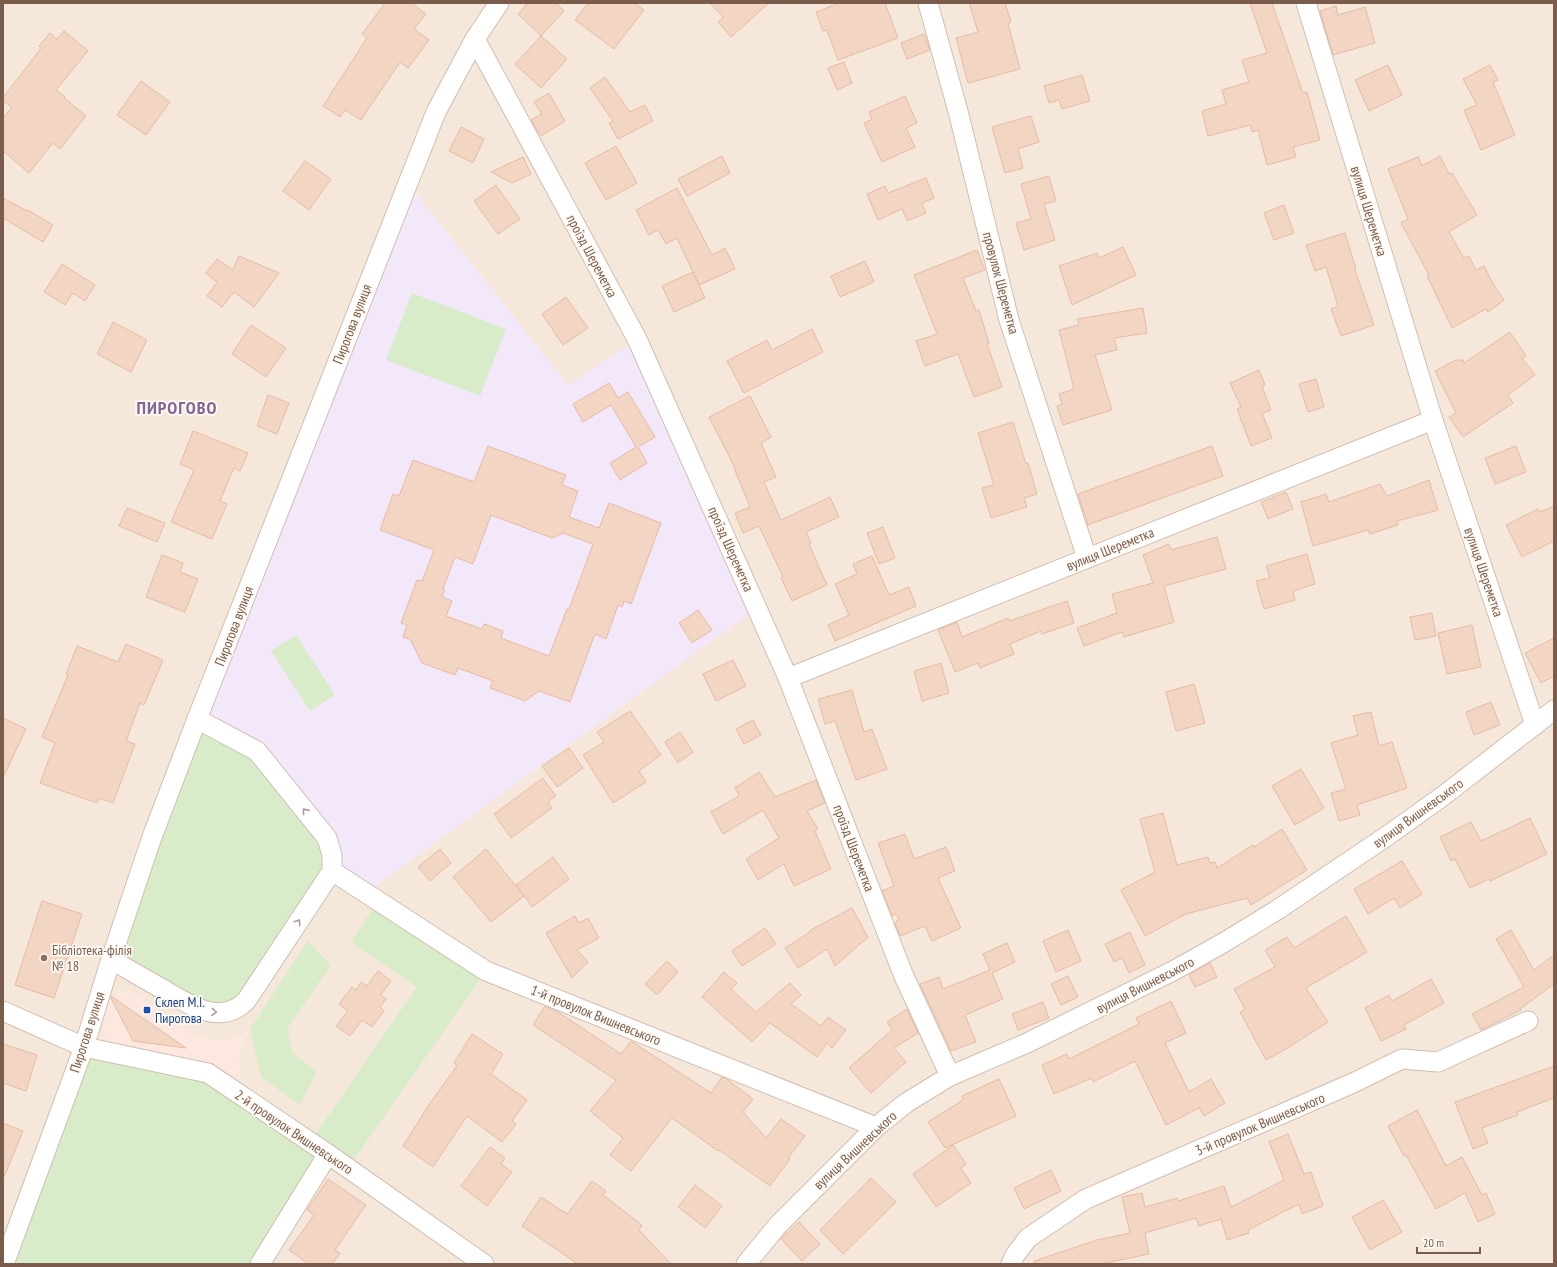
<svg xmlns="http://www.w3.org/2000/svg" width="1557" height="1267" viewBox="0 0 1557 1267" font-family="'PT Sans Narrow',sans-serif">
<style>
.residential{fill:#f5e8da}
.commercial{fill:#fde8e0}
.education{fill:#f3e8fa}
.green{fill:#d8ecc9}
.building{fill:#f3d5c3;stroke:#e6bba3;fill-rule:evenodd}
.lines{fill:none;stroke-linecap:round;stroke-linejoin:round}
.street-casing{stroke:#d1beb0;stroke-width:21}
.street{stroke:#fff;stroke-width:19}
.oneway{stroke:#af9d94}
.education-dot{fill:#8d6e63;stroke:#fffaf3;stroke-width:1.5}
.transit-dot{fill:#1a4fb4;stroke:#fffaf3;stroke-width:1.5}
.labels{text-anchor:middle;stroke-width:3.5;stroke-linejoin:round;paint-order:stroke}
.street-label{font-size:14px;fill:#7a5c4d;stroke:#fffaf3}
.education-label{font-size:14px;fill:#785e54;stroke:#fffaf3;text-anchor:start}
.transit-label{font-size:14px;fill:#164399;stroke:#fffaf3;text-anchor:start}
.district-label{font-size:18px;font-weight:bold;letter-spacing:1px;fill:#846695;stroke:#fffaf3}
</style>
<rect width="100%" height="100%" fill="#fdf6ec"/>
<rect class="residential" x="3" y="3" width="1551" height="1261"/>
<path class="commercial" d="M128,989L195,1036L214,1040L233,1039L250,1029L241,1045L239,1060L241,1081L227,1071L210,1063L188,1058L116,1048L104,1036L99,1021L109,998Z"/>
<path class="education" d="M408,183L568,385L637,339L757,608L366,893L197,719Z"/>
<g class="green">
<path d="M412,293L506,329L480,396L386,360Z"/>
<path d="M296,635L335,695L310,711L271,651Z"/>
<path d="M197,719L257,751L332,855L246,1000L223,1012L111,959Z"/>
<path d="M378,901L486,971L348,1168L328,1154L260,1264H15L7,1258L84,1047L208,1073L310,1142L417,987L351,942Z"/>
<path d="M308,941L331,965L287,1029L293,1053L316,1072L300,1105L261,1077L250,1029Z"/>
</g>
<g class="building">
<path d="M385,3H411L426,14L414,29L429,40L408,68L400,62L361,120L345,110L340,117L323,106L367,38L362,34Z"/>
<path d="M528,3H556L564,11L541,36L518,14Z"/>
<path d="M588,3H634L644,10L614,49L575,20Z"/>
<path d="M710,3H769L731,37L718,22L723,17Z"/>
<path d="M839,3H885L898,38L838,60L827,30L823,31L816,12Z"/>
<path d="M969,3H1005L1011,22L1008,23L1020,69L968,83L956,38L978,32Z"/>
<path d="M1250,3H1272L1303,93L1307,92L1320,140L1293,147L1296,157L1267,165L1258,130L1252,132L1250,125L1208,136L1202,111L1226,104L1222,90L1249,82L1242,60L1267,53Z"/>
<path d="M1336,6L1338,15L1365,7L1375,43L1333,55L1320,11Z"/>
<path d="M64,31L88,51L56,90L65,97L64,98L86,116L60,149L53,143L29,173L3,151V118L12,107L3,101V98L41,48L39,46L50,33L57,39Z"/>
<path d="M924,34L930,50L907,59L901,43Z"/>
<path d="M541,36L567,59L541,88L515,64Z"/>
<path d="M844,62L852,83L837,90L828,68Z"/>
<path d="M1388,65L1402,95L1369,111L1355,80Z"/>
<path d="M1490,65L1498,80L1493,82L1515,135L1481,150L1464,110L1477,105L1463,79Z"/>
<path d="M1082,75L1090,101L1062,109L1059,100L1049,103L1044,86Z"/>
<path d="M605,77L630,112L645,105L653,121L618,139L609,123L613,121L590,88Z"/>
<path d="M141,81L170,102L146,135L117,115Z"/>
<path d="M549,93L565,121L541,136L531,120L542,114L534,102Z"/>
<path d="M905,96L917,123L906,128L915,147L882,162L864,123L872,119L869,112Z"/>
<path d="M1031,116L1039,142L1018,149L1023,168L1005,173L992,127Z"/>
<path d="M461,127L484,139L473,163L449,151Z"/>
<path d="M616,146L637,183L606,200L585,163Z"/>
<path d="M722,156L730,173L687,196L678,179Z"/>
<path d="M1440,156L1449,174L1452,173L1477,215L1449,232L1464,258L1469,256L1476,270L1484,266L1495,287L1504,300L1488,312L1486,309L1452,328L1427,276L1429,275L1401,223L1408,219L1388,169L1418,157L1422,166Z"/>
<path d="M523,157L531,174L512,183L491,172Z"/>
<path d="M305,161L331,179L309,210L283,191Z"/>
<path d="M1049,176L1056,201L1044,204L1055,240L1024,250L1016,223L1031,219L1021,184Z"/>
<path d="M926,178L934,198L922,203L926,213L907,221L902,209L878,220L867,194L885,186L888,193Z"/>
<path d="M496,185L520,219L498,234L474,201Z"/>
<path d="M677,188L712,255L725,248L735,269L699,285L677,238L666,244L658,230L649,235L636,210Z"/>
<path d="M3,198L27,211L28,210L53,225L43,242L3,218Z"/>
<path d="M1284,205L1294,233L1274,240L1264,213Z"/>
<path d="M1345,233L1356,269L1355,270L1374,325L1341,336L1331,309L1338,306L1326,267L1315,271L1306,245Z"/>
<path d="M1123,247L1136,275L1072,305L1059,266L1097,253L1099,258Z"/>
<path d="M977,250L985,270L963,278L976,311L979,310L989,343L987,344L1002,387L974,397L958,354L925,366L916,341L937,334L914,275Z"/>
<path d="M239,256L279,273L254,307L234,292L222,307L207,296L217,282L206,273L217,259L233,270Z"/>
<path d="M865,261L874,282L840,297L831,276Z"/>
<path d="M62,264L95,285L85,301L73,293L65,305L44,292Z"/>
<path d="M693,272L705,298L674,312L662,286Z"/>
<path d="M566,297L588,328L563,345L542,314Z"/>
<path d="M1143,308L1147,333L1114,338L1117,350L1095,355L1112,410L1063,425L1057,406L1062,404L1059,394L1074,389L1059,330L1079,325L1077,319Z"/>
<path d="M113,322L147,340L131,372L97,354Z"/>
<path d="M251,325L286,348L266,377L232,354Z"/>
<path d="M812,329L823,352L744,393L727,361L767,340L772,350Z"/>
<path d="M1510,332L1526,356L1522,358L1535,375L1508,395L1513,403L1463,437L1449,417L1456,413L1435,371L1456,360H1463L1464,363Z"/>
<path d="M1259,370L1265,385L1262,386L1271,410L1262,413L1272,438L1251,446L1237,409L1241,407L1230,383Z"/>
<path d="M1316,379L1324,407L1308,412L1299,384Z"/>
<path d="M609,383L618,398L628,392L655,437L638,447L647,463L620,480L610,463L636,447L611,405L583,422L573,404Z"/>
<path d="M268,395L289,403L277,434L257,426Z"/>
<path d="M750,396L771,437L761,443L776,477L764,482L781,520L830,497L839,517L806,532L811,543L809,544L827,585L792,601L781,578L783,577L759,526L743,533L735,513L750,507L734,468H735L709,417Z"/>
<path d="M1013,422L1026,464L1028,463L1037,494L1024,498L1027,507L991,518L982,488L994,485L978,433Z"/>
<path d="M193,431L248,453L240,471L234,468L220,501L227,504L212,539L171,522L194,470L180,464Z"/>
<path d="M488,446L566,475L562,485L578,491L569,517L599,528L609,503L661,523L631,604L624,601L622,607L618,605L606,639L595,634L570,702L539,691L525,701L490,688L493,681L458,668L455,675L422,663L410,639L403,637L407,625L401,623L417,580L422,581L434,550L380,530L393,494L399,496L413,460L474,482ZM491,515L552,538L563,533L593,544L569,609H567L549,656L501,638L503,631L484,624L482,629L446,616L452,601L442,597L445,590L443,589L455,557L473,564Z"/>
<path d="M1212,446L1223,476L1088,525L1078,494Z"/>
<path d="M1516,446L1526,472L1495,484L1485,458Z"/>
<path d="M1429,480L1438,510L1397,521L1398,525L1370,534L1368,530L1313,546L1301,502L1326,494L1329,502L1380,484L1387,496Z"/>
<path d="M1286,492L1293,509L1268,519L1261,502Z"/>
<path d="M1554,506V541L1522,557L1506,525L1538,509L1540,512Z"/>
<path d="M127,508L165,523L157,542L119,526Z"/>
<path d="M883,527L895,558L879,564L867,533Z"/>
<path d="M1217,537L1226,569L1164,586L1174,622L1124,637L1122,632L1084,646L1077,628L1117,613L1112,594L1153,583L1143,555L1169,544L1171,550Z"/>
<path d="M1307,554L1315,584L1293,591L1295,600L1264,609L1256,581L1270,578L1266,566Z"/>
<path d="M162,555L183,563L180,572L198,579L185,612L146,597Z"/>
<path d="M872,556L889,595L909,587L916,606L835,641L828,625L849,615L835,584L857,574L853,564Z"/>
<path d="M1067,601L1074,623L1042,634L1041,631L1010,644L1014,654L980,668L978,663L955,672L938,630L957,622L962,637L1008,618L1009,621Z"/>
<path d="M698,610L712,630L692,643L679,623Z"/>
<path d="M1432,613L1436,636L1415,640L1410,617Z"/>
<path d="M1472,625L1481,667L1447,674L1438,633Z"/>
<path d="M1554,638V676L1541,683L1525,653Z"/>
<path d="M126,644L163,660L144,705L140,703L126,741L135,744L113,803L99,798L97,803L40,783L55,743L42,737L68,675L66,674L77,646L118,662Z"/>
<path d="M733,660L746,686L716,701L703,674Z"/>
<path d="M941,663L949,693L922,701L914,671Z"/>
<path d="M1194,684L1205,723L1176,731L1166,692Z"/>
<path d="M852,690L864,732L872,729L887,769L856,780L835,721L825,724L818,699Z"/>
<path d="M1491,702L1500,725L1474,735L1466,712Z"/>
<path d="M630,711L661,755L639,771L646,782L613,803L583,755L604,742L597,732Z"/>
<path d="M1371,712L1379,746L1392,742L1407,788L1357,805L1360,815L1339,821L1331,793L1346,789L1331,743L1358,735L1353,716Z"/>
<path d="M3,718L26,729L3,778Z"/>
<path d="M753,720L761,735L744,744L736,729Z"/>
<path d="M680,732L693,752L678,763L665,742Z"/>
<path d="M569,748L583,768L557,787L542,766Z"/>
<path d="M1301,769L1324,808L1295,825L1272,786Z"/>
<path d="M759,772L775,797L816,780L825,803L807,811L818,829L815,831L831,869L794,886L784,864L758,880L746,859L779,838L763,810L723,834L711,812L739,796L735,788Z"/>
<path d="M543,778L556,796L548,802L552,808L511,838L494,814Z"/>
<path d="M1163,813L1177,865L1208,857L1210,863L1215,862L1217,868L1253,845L1254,847L1282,829L1307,870L1251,905L1247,898L1186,914L1145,936L1121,890L1155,872L1140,819Z"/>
<path d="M1530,818L1547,854L1490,881L1489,879L1470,888L1455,859L1451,861L1440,837L1471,822L1481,841Z"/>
<path d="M905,834L914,859L946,847L955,871L938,878L961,928L932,941L925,926L900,936L895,924L899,918L895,914L892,916L882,891L894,886L878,843Z"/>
<path d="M440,849L451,863L430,881L418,867Z"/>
<path d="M486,849L524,896L491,922L453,877Z"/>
<path d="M553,857L569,879L532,907L516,885Z"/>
<path d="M1402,861L1422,894L1400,908L1394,898L1368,914L1354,889Z"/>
<path d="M42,901L82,914L54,998L15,985Z"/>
<path d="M852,908L868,937L835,966L827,949L798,968L785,948L810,932L809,931Z"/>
<path d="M575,916L579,923L588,918L599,938L577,950L588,962L572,978L546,933Z"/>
<path d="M1346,916L1367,952L1306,988L1328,1022L1286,1049L1266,1060L1240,1012L1245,1009L1234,989L1275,967L1265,950L1287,937L1294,948Z"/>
<path d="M765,928L776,944L742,966L732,951Z"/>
<path d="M1068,930L1081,961L1056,972L1043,941Z"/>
<path d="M1511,930L1534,970L1554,955V984L1520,1009L1521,1010L1481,1030L1472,1014L1524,987L1496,939Z"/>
<path d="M1130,932L1145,965L1129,973L1122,958L1114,962L1105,944Z"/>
<path d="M1007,943L1015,962L992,973L1003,999L965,1015L976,1042L951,1051L920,984L939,977L943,989L990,970L983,954Z"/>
<path d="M667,961L678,972L657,995L645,984Z"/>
<path d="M1210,963L1217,977L1195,987L1189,975Z"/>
<path d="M378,971L391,981L381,995L386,999L380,1007L384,1011L372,1027L362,1020L350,1036L336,1026L348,1011L339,1004L352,987L356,990L361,982L367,986Z"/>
<path d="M724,972L737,983L731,989L756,1012L790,983L801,995L791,1004L821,1026L828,1017L846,1030L832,1048L827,1043L817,1057L770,1023L752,1042L702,997Z"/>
<path d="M1068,976L1078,997L1061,1005L1051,984Z"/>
<path d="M1431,979L1444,1003L1404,1025L1406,1029L1381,1041L1365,1008L1389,995L1392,1001Z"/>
<path d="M111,996L186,1048L133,1041L111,998Z"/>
<path d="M1171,1001L1186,1033L1165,1043L1189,1092L1211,1079L1225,1103L1204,1116L1199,1108L1166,1125L1135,1061L1093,1082L1092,1078L1054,1094L1042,1065L1067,1054L1069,1059L1139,1024L1136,1018Z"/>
<path d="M1043,1002L1049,1018L1018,1030L1012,1014Z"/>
<path d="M545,1006L555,1010L621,1054L631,1041L711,1093L722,1077L725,1078L753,1099L743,1112L766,1138L781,1119L805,1136L788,1158L790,1159L770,1186L719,1150L718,1151L672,1118L631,1171L610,1155L623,1138L590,1111L616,1080L533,1025Z"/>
<path d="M907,1009L918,1033L894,1048L906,1062L871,1093L849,1068L892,1030L887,1022Z"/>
<path d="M472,1034L503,1054L491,1074L527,1100L512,1121L516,1124L502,1142L467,1116L433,1167L403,1146L430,1103L457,1066L454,1063Z"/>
<path d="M3,1044L37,1055L26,1091L3,1083Z"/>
<path d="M1554,1066V1098L1517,1112L1518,1115L1482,1128L1488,1143L1473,1149L1455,1102Z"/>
<path d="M999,1079L1016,1116L945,1148L928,1122L963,1100L962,1096Z"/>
<path d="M1417,1110L1446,1166L1462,1157L1482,1195L1486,1193L1495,1214L1478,1222L1465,1193L1436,1209L1406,1155L1404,1156L1388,1126Z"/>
<path d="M3,1123L23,1131L4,1177H3Z"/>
<path d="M1288,1134L1304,1174L1311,1172L1323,1206L1302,1214L1299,1204L1248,1230L1249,1233L1227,1240L1221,1219L1199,1226L1196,1218L1145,1233L1149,1254L1101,1264H1034V1261L1097,1240L1130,1233L1122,1197L1142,1193L1145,1207L1177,1198L1178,1201L1224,1186L1231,1207L1284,1180L1269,1142Z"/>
<path d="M953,1145L966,1164L961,1168L971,1183L936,1207L913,1174Z"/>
<path d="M490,1147L505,1158L501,1164L512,1172L487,1206L461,1186Z"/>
<path d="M1051,1170L1061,1191L1024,1209L1014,1188Z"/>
<path d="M871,1178L896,1202L843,1254L820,1230Z"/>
<path d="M328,1179L366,1205L335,1250L340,1253L332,1264H309L289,1250L314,1215L307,1210Z"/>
<path d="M592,1181L606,1191L603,1195L642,1225L639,1230L671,1264H578L522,1226L541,1197L567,1214Z"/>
<path d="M695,1185L722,1206L705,1228L678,1207Z"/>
<path d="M1383,1200L1402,1232L1370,1250L1352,1217Z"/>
<path d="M799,1222L820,1244L802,1261L781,1239Z"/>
</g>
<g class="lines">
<defs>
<g id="street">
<path d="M928,3L959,115L1009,320L1087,558"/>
<path d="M1306,3L1433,420L1535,725"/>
<path d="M475,39L637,339L788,678L903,974L950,1076"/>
<path d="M788,678L1433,420"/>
<path d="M332,871L486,971L876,1127"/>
<path d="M111,959C127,969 143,978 159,987C186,1002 219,1028 246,1001L332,871V855L327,838L257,751L197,719"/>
<path d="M3,1011L84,1047L208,1073L328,1154L484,1264"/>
<path d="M4,1264L84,1047L111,959L152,837L197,719L436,112L475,39L499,3"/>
<path d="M260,1264L328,1154"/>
<path d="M746,1264L778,1225L876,1127L906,1103L950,1076L1027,1043L1173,971L1223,943L1277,910L1387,836L1443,796L1554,710"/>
<path d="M1011,1264L1015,1255L1028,1238L1086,1199L1353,1083L1402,1059L1438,1062L1528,1021"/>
</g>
</defs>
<use href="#street" class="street-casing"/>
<use href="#street" class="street"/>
</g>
<defs><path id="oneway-chevron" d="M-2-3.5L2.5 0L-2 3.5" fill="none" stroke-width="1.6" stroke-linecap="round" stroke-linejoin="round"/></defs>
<g class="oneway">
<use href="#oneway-chevron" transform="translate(305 811) rotate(-129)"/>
<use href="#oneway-chevron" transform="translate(298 922) rotate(-56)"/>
<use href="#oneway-chevron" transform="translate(214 1012) rotate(5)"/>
</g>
<circle class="education-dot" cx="44" cy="958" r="4"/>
<rect class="transit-dot" x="143" y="1006" width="8" height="8" rx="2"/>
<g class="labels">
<g class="street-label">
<text transform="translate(1369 211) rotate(73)" y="5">вулиця Шереметка</text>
<text transform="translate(592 256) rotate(62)" y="5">проїзд Шереметка</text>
<text transform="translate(1001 283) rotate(75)" y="5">провулок Шереметка</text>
<text transform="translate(352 324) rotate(-69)" y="5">Пирогова вулиця</text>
<text transform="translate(731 549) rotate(66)" y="5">проїзд Шереметка</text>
<text transform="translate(1110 549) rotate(-22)" y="5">вулиця Шереметка</text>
<text transform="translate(1484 572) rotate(71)" y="5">вулиця Шереметка</text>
<text transform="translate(234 626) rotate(-69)" y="5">Пирогова вулиця</text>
<text transform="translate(1418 813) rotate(-36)" y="5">вулиця Вишневського</text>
<text transform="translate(854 848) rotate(69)" y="5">проїзд Шереметка</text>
<text transform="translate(1145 985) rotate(-27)" y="5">вулиця Вишневського</text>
<text transform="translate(596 1015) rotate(22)" y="5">1-й провулок Вишневського</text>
<text transform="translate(87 1032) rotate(-72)" y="5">Пирогова вулиця</text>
<text transform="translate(1260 1124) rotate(-23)" y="5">3-й провулок Вишневського</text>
<text transform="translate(294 1132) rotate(34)" y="5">2-й провулок Вишневського</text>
<text transform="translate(855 1150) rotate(-43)" y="5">вулиця Вишневського</text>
</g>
<g class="education-label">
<text x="52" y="955">Бібліотека-філія<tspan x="52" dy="16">№ 18</tspan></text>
</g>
<g class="transit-label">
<text x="155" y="1007">Склеп М.І.<tspan x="155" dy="16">Пирогова</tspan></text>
</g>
<g class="district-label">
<text x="177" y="414">ПИРОГОВО</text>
</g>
</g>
<rect width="1557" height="1267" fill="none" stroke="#7a5c4d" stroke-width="8"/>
<path d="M1417 1247v6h63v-6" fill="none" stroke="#7a5c4d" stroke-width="2"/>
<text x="1423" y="1247" font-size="12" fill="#7a5c4d" stroke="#fffaf3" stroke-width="3" paint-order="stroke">20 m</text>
</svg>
